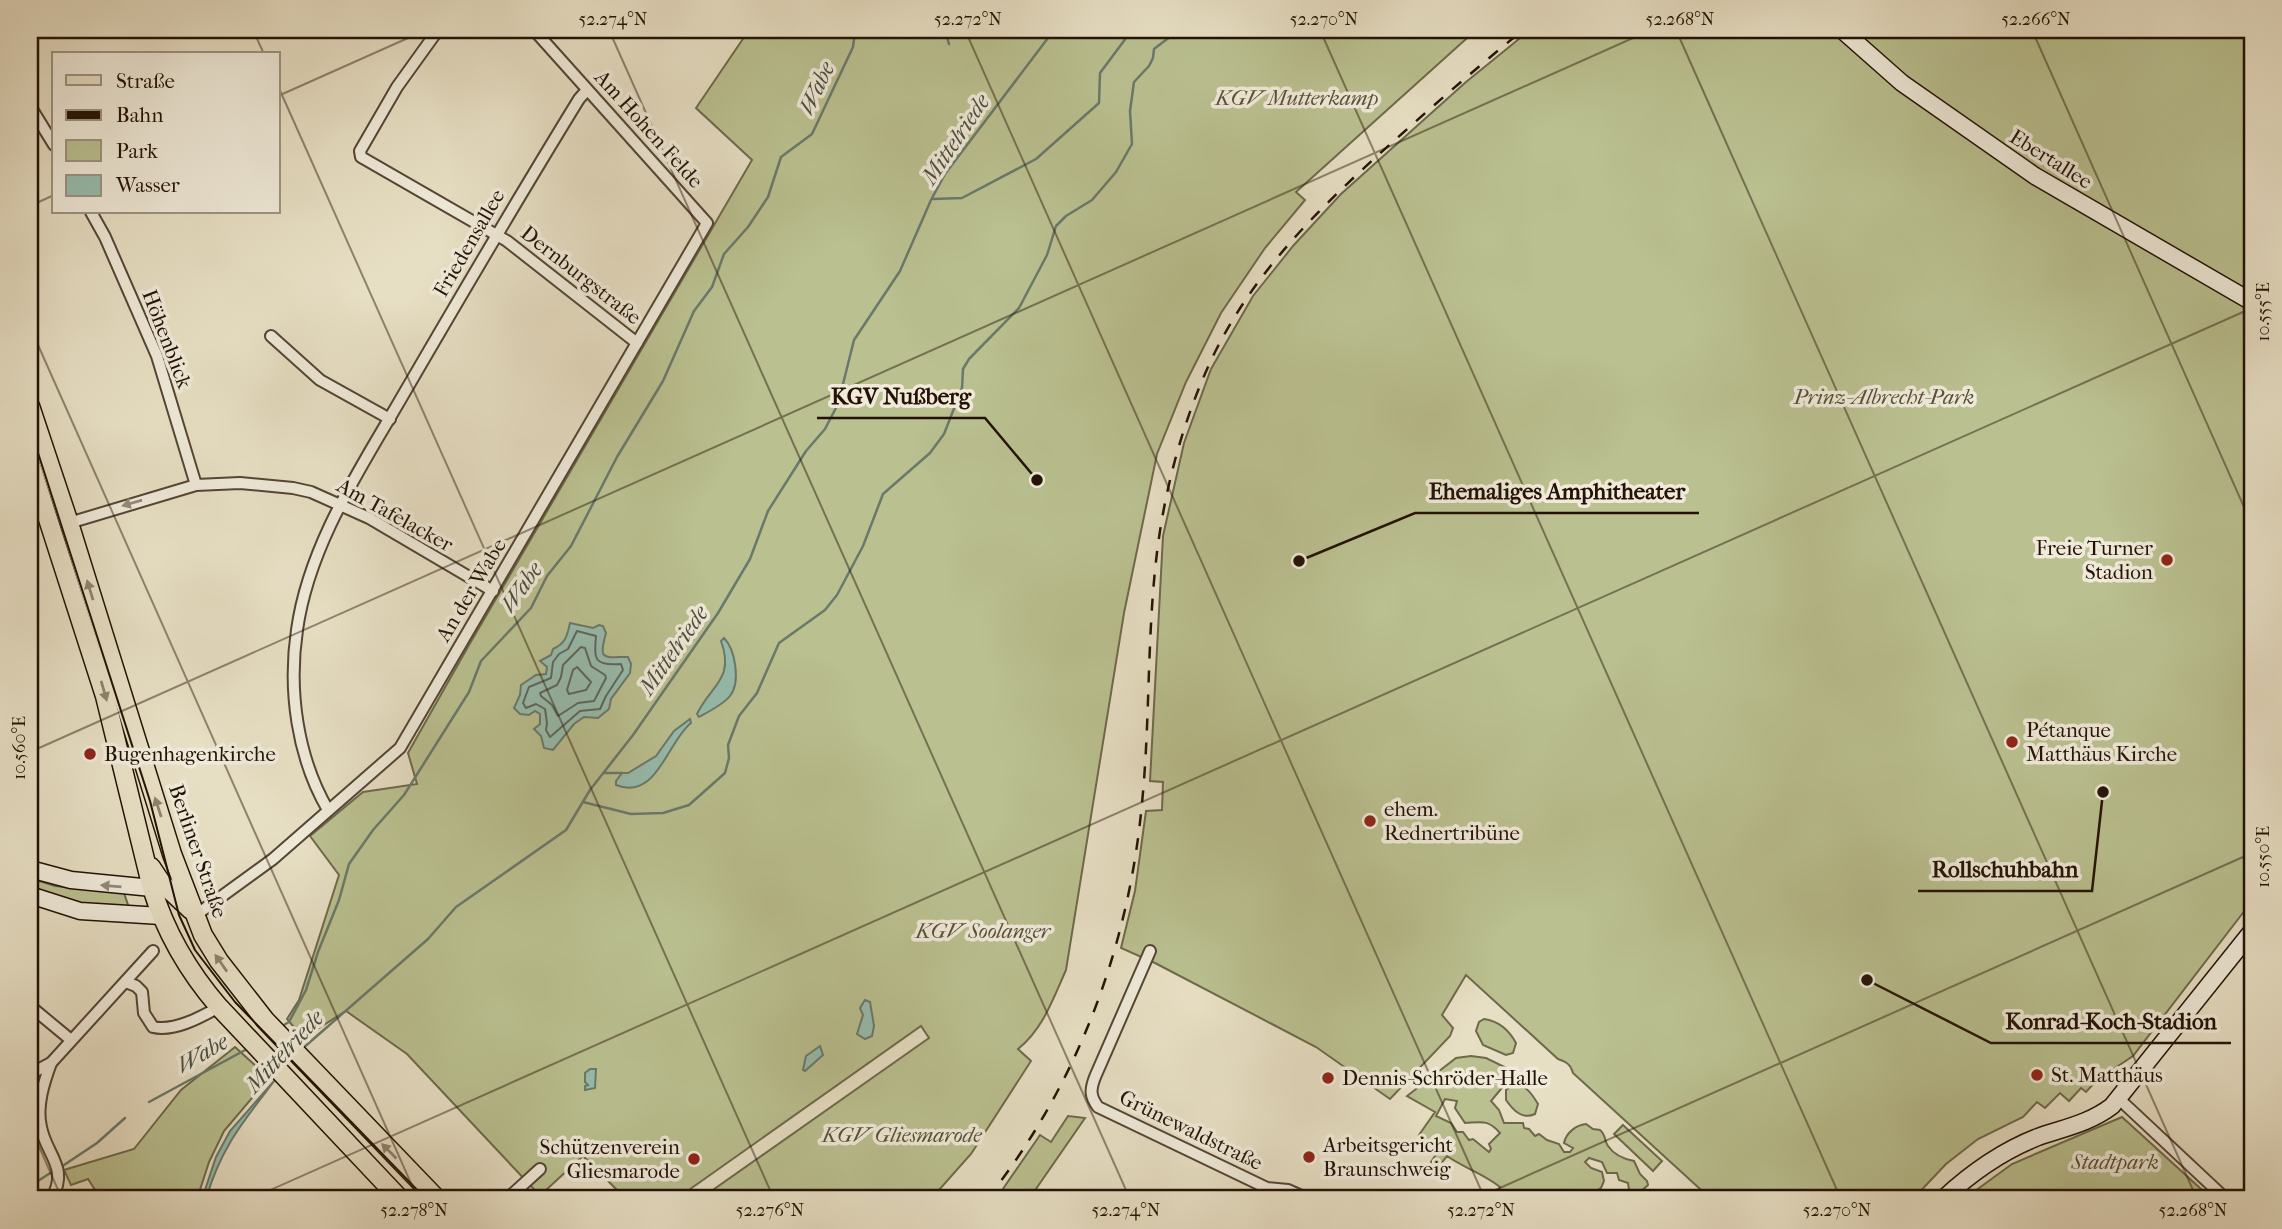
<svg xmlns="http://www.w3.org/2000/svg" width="2282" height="1229" viewBox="0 0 2282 1229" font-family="'IM FELL French Canon',serif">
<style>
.green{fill:#bac090;stroke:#6e694a;stroke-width:2;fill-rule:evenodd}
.water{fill:#97bdaf;stroke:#69796b;stroke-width:2}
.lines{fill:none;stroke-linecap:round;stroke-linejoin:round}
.shore{stroke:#5d685a;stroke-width:2}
.stream{stroke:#69796b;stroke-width:2.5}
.street-casing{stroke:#544535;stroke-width:14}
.secondary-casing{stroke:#231205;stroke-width:19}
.primary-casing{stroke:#231205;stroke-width:21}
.street{stroke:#efead9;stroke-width:10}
.secondary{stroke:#efead9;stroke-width:16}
.primary{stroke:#e7dfc4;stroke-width:18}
.tram{stroke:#231205;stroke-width:2}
.rail{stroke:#231205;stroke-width:2.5;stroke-dasharray:12 12;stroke-linecap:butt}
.oneway{fill:#93897a}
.oneway2{fill:#8f836e}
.ticks{fill:none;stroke:#231205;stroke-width:2;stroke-opacity:0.45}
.poi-dot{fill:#8f2418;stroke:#efead9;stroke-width:2.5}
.labels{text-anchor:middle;stroke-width:7;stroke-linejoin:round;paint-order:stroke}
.park-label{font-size:21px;font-style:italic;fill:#584f36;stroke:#efead9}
.street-label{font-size:21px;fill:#231205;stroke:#efead9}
.poi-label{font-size:21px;fill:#231205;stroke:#efead9;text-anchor:start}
.water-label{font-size:23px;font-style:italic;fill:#4c4e40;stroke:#efead9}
.leader{fill:none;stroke:#231205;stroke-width:2.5}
.callout-dot{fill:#231205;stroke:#efead9;stroke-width:2.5}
.callout-label{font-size:23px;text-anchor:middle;font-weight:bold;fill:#231205;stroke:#efead9;stroke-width:7;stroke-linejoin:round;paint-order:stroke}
.neatline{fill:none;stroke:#231205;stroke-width:2.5}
.ticks-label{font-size:18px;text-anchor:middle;fill:#231205}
</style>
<rect width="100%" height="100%" fill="#e7dfc4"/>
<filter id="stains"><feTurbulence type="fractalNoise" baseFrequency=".00286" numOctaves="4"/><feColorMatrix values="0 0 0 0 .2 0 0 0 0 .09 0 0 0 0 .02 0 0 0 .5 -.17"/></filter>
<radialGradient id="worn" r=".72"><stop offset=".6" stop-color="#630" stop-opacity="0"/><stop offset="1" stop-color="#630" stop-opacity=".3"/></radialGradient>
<g class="green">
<path d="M749,30H1476L1296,192L1305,200L1265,248L1221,313L1186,382L1157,454L1124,613L1066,970C1053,999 1043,1029 1018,1049L1031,1061L971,1154L931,1199H700L929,1038L921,1026L676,1199H626L583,1156L546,1190L554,1199H543L407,1054L346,1011L303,1038L287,1019L299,1000L339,875L310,836L363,792L417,784L408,753L469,645L752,160L696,108Z"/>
<path d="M1530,30H2252V901L2133,1056L2097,1080L2086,1092L2081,1088L2069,1101L2060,1093L2045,1108L2037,1102L2023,1117L1978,1139L1946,1164L1913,1199H1711L1573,1073C1571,1065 1567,1062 1558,1059L1466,975L1442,1015L1453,1028L1450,1036L1390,1099L1316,1047L1155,963L1121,948L1135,891L1146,811L1162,810L1163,782L1150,781L1163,536L1184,443L1211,369L1253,296L1293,246L1341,194L1466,82Z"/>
<path d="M30,878L55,886L124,893L129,908L83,905L30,890Z"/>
<path d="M1484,1019C1498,1021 1509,1030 1516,1043L1513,1053L1506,1055L1483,1045L1476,1031L1479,1022Z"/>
<path d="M235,1047L269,1078L224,1131L209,1162L197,1199H101L88,1179L71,1185L64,1170L134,1149L181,1090Z"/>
<path d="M1471,1056L1486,1058L1515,1072L1491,1101L1499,1110L1504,1123H1523L1524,1128L1529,1129L1535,1136L1539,1134L1547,1140L1559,1144L1564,1152H1570L1573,1148L1564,1143C1566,1133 1576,1125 1586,1124L1593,1129L1600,1130C1606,1135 1604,1140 1608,1146C1614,1155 1624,1159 1634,1161L1640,1174L1647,1181L1648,1185C1641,1192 1638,1194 1629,1190L1628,1183L1619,1180L1617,1173H1607L1602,1162L1589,1158L1585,1162L1591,1168L1602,1172L1604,1181L1601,1188L1594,1192L1592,1199H1515L1512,1197L1509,1199H1495L1500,1187C1484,1174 1464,1168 1447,1156L1440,1165L1436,1166L1431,1162L1439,1150L1419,1135L1435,1112L1407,1096L1456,1058ZM1445,1099L1457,1101L1455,1108L1465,1123C1481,1122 1488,1119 1500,1133L1489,1144L1491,1149L1489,1152L1473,1139L1469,1140L1463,1132H1457L1451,1123L1436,1116Z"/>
<path d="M1514,1084C1526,1085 1532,1094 1538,1104L1535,1114C1522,1120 1513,1110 1506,1100V1090Z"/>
<path d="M1068,1116L1085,1118L1029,1199H996L1040,1135L1051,1142Z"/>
<path d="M2122,1117L2212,1199H1964L2012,1164Z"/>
<path d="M1623,1125L1662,1161L1653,1171L1614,1134Z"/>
</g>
<g class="water">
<path d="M570,623L593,628L599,625L603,626L606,633C598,661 603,657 628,657L631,664L630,673L611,699L609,709L598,718L584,717L574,724L553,750L544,748L541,736L534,729L540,724V714L535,711L529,715L520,714L514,708L520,695L521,685L536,675L546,674L547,667L540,661L551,655L553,649C566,643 567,636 570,623Z"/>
<path d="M724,638C735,649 741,682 730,696C724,704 708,712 699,717L697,714C711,685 735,679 721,641Z"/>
<path d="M690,719L691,723C667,742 657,801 616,785V781L622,773H628L656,756L674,731Z"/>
<path d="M865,1000L870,1002L874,1026L872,1036L865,1039L857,1034L863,1015L860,1008Z"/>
<path d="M820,1046L823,1055L805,1071L803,1070L806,1056Z"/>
<path d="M590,1069H596L595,1088L585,1090V1086L588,1085L585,1082V1073Z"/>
<path d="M275,1080C243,1122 221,1147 206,1199H202L216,1157L230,1131Z"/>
</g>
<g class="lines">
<g class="shore">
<path d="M577,631L596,636C594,660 594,666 621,664L623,670L606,696L600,709L580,711L550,737L546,730L547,723L545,709L536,704L526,708L523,703L529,687L551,678L553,662L559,654L568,649Z"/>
<path d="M581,647L585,648L591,666L605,675L606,678L594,701L578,703L558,716L552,705L541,696L540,693L557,685L561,677L563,665Z"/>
<path d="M577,667L591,682L586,690L569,694L567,690L573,670Z"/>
</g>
<g class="stream">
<path d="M945,30L949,44"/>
<path d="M933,199L962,198L1036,159L1099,103L1100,73L1132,30"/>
<path d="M605,773H622"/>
<path d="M583,802L631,814L663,813L689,805L725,773L729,758L728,745L739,716L757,693L779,643L825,610L837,595L863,546L883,494L930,453L944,434L962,388L963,369L969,359L1019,308L1047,255L1056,226L1066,216L1092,200L1116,172L1132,144L1130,111L1134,82L1149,66L1153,58L1154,49L1179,30"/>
<path d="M282,1026L289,1022L306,990L318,952L339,900L349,864L373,830L404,795L469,692L481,661L531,608L547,576L571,546L617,457L663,381L694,311L712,287L724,254L748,227L768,197L781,157L812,134L853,47L855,30"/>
<path d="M302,1049L428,939L456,907L566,830L590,790L633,735L718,613L750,559L768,511L806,451L825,429L838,404L854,340L900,271L931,200L945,174L1054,30"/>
<path d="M149,1102L247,1049"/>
<path d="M61,1167L97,1143L125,1118"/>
<path d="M30,1186L55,1170"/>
</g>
<defs>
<g id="street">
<path d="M438,30L397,87L360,151L361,157L507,241L637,343"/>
<path d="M30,106L54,145"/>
<path d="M91,212L105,237L157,356L196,485"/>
<path d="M271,336L320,380L390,419"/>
<path d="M69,523L196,485L240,483L293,488L311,492L369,518L493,591"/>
<path d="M328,810C297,757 288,690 297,630C309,543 363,465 406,390C463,292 520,195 579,99L587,90"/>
<path d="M196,915L273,859L400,748L707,223L534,30"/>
<path d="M1150,951L1095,1077C1090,1090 1090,1096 1098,1107L1267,1188L1288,1190L1308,1199"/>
<path d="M126,982L136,986L142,992L144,1013L153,1027C174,1032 201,1017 219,1007"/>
<path d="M30,1006L71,1040"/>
<path d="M51,1063C44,1082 36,1106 41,1127C46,1155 70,1168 51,1199"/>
<path d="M30,1074L51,1063L153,951"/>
<path d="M2117,1097L2226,1199"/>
<path d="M507,1199L540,1169"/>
</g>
<g id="secondary">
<path d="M1842,30L1902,83L2035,176L2252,302"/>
<path d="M30,869L71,880L152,888"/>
<path d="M30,895L80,911L161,916"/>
<path d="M1943,1199C1971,1173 2002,1151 2038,1137C2064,1128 2090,1123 2112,1106L2252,931"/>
</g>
<g id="primary">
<path d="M30,406L69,523L172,854L203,935L219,961L265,1020L437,1199"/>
<path d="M30,463L105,696L152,888C166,934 188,971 219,1007L400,1199"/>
<path d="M151,867L161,882L191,910"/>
</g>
</defs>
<use href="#street" class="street-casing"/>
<use href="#secondary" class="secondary-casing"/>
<use href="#primary" class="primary-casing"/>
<use href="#street" class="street"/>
<use href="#secondary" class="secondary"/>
<use href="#primary" class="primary"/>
<path class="tram" d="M30,428L150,801L179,915L195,950L235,1002L426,1199"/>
<path class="rail" d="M987,1199C1077,1086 1129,947 1142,803C1150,723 1147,641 1156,561C1163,496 1181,427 1208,367C1249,275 1322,205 1395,140C1437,102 1479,66 1523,30"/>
</g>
<defs><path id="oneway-solid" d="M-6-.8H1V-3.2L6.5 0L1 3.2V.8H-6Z" transform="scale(1.75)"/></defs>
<g class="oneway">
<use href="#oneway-solid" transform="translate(132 503) rotate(164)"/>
<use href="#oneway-solid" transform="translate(111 886) rotate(-175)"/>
</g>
<g class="oneway2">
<use href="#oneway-solid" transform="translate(90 590) rotate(-107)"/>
<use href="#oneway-solid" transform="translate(104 691) rotate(74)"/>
<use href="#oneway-solid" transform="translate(158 807) rotate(-108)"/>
<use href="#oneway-solid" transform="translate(221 963) rotate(-125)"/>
<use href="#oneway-solid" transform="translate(389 1151) rotate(-135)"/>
</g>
<path class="ticks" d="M253,30L264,54M609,30L1130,1199M965,30L1485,1199M1320,30L1841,1199M1676,30L2197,1199M2032,30L2252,525M278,86L774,1199M278,96L426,30M30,206L54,195M30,327L418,1199M30,752L1651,30M30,1126L62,1199M250,1199L2252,308M1475,1199L2252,853"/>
<g class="poi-dot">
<circle cx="2167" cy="560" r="7"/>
<circle cx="2012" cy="742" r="7"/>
<circle cx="90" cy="754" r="7"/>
<circle cx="1370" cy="821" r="7"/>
<circle cx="2037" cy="1075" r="7"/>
<circle cx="1328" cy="1078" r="7"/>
<circle cx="1309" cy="1157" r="7"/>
<circle cx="694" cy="1159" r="7"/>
</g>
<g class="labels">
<g class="park-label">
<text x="1297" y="105">KGV Mutterkamp</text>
<text x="1884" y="404">Prinz-Albrecht-Park</text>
<text x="983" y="938">KGV Soolanger</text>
<text x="902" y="1142">KGV Gliesmarode</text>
<text x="2115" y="1169">Stadtpark</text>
</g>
<g class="street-label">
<text transform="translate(649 129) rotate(48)" y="7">Am Hohen Felde</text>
<text transform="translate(2051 159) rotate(32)" y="7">Ebertallee</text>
<text transform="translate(469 243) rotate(-60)" y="7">Friedensallee</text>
<text transform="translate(581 275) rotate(38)" y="7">Dernburgstraße</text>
<text transform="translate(167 339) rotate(69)" y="7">Höhenblick</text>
<text transform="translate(395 515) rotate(29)" y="7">Am Tafelacker</text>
<text transform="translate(471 590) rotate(-59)" y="7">An der Wabe</text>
<text transform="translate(198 851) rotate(71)" y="7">Berliner Straße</text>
<text transform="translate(1191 1130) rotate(26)" y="7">Grünewaldstraße</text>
</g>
<g class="poi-label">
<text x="2153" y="555" text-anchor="end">Freie Turner<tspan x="2153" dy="24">Stadion</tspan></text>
<text x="2026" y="737">Pétanque<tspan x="2026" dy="24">Matthäus Kirche</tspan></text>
<text x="104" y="761">Bugenhagenkirche</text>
<text x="1384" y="816">ehem.<tspan x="1384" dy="24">Rednertribüne</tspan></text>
<text x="2051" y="1082">St. Matthäus</text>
<text x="1342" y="1085">Dennis-Schröder-Halle</text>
<text x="1323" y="1152">Arbeitsgericht<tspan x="1323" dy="24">Braunschweig</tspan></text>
<text x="680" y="1154" text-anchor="end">Schützenverein<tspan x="680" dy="24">Gliesmarode</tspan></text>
</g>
<g class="water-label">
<text transform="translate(816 88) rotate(-65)" y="8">Wabe</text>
<text transform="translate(955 139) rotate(-56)" y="8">Mittelriede</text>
<text transform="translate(521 587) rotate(-55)" y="8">Wabe</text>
<text transform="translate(673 650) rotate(-55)" y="8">Mittelriede</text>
<text transform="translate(284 1051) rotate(-47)" y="8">Mittelriede</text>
<text transform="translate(202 1053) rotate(-30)" y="8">Wabe</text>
</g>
</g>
<path class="leader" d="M1037 480L985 418H817M1299 561L1415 513H1699M2103 792L2092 891H1918M1867 980L1991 1043H2231"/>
<g class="callout-dot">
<circle cx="1037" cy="480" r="7"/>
<circle cx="1299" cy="561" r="7"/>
<circle cx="2103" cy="792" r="7"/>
<circle cx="1867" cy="980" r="7"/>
</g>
<g class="callout-label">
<text x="901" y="404">KGV Nußberg</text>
<text x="1557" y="499">Ehemaliges Amphitheater</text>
<text x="2005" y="877">Rollschuhbahn</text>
<text x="2111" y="1029">Konrad-Koch-Stadion</text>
</g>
<rect width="2282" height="1229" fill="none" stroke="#e7dfc4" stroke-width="77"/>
<rect x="52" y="52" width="228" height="161" fill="#efead9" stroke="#9d9484" stroke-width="2"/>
<rect x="66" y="75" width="35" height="10" fill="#e7dfc4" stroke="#9d9484" stroke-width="2"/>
<text x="116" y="88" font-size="21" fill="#231205">Straße</text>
<rect x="66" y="110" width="35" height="10" fill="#231205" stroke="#9d9484" stroke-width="2"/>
<text x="116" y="122" font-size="21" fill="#231205">Bahn</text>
<rect x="66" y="140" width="35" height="21" fill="#bac090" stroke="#9d9484" stroke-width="2"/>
<text x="116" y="158" font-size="21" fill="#231205">Park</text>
<rect x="66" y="175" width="35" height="21" fill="#97bdaf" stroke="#9d9484" stroke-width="2"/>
<text x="116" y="192" font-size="21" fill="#231205">Wasser</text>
<rect x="38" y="38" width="2206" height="1152" class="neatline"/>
<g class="ticks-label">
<text x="613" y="25">52.274°N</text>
<text x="968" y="25">52.272°N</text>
<text x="1324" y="25">52.270°N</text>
<text x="1680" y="25">52.268°N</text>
<text x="2036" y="25">52.266°N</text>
<text transform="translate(2263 312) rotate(-90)" y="6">10.555°E</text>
<text transform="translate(19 748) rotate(-90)" y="6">10.560°E</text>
<text transform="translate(2263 857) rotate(-90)" y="6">10.550°E</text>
<text x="414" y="1216">52.278°N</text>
<text x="770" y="1216">52.276°N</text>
<text x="1126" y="1216">52.274°N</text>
<text x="1481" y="1216">52.272°N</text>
<text x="1837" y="1216">52.270°N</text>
<text x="2193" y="1216">52.268°N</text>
</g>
<rect width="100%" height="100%" filter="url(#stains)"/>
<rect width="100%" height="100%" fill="url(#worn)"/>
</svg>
